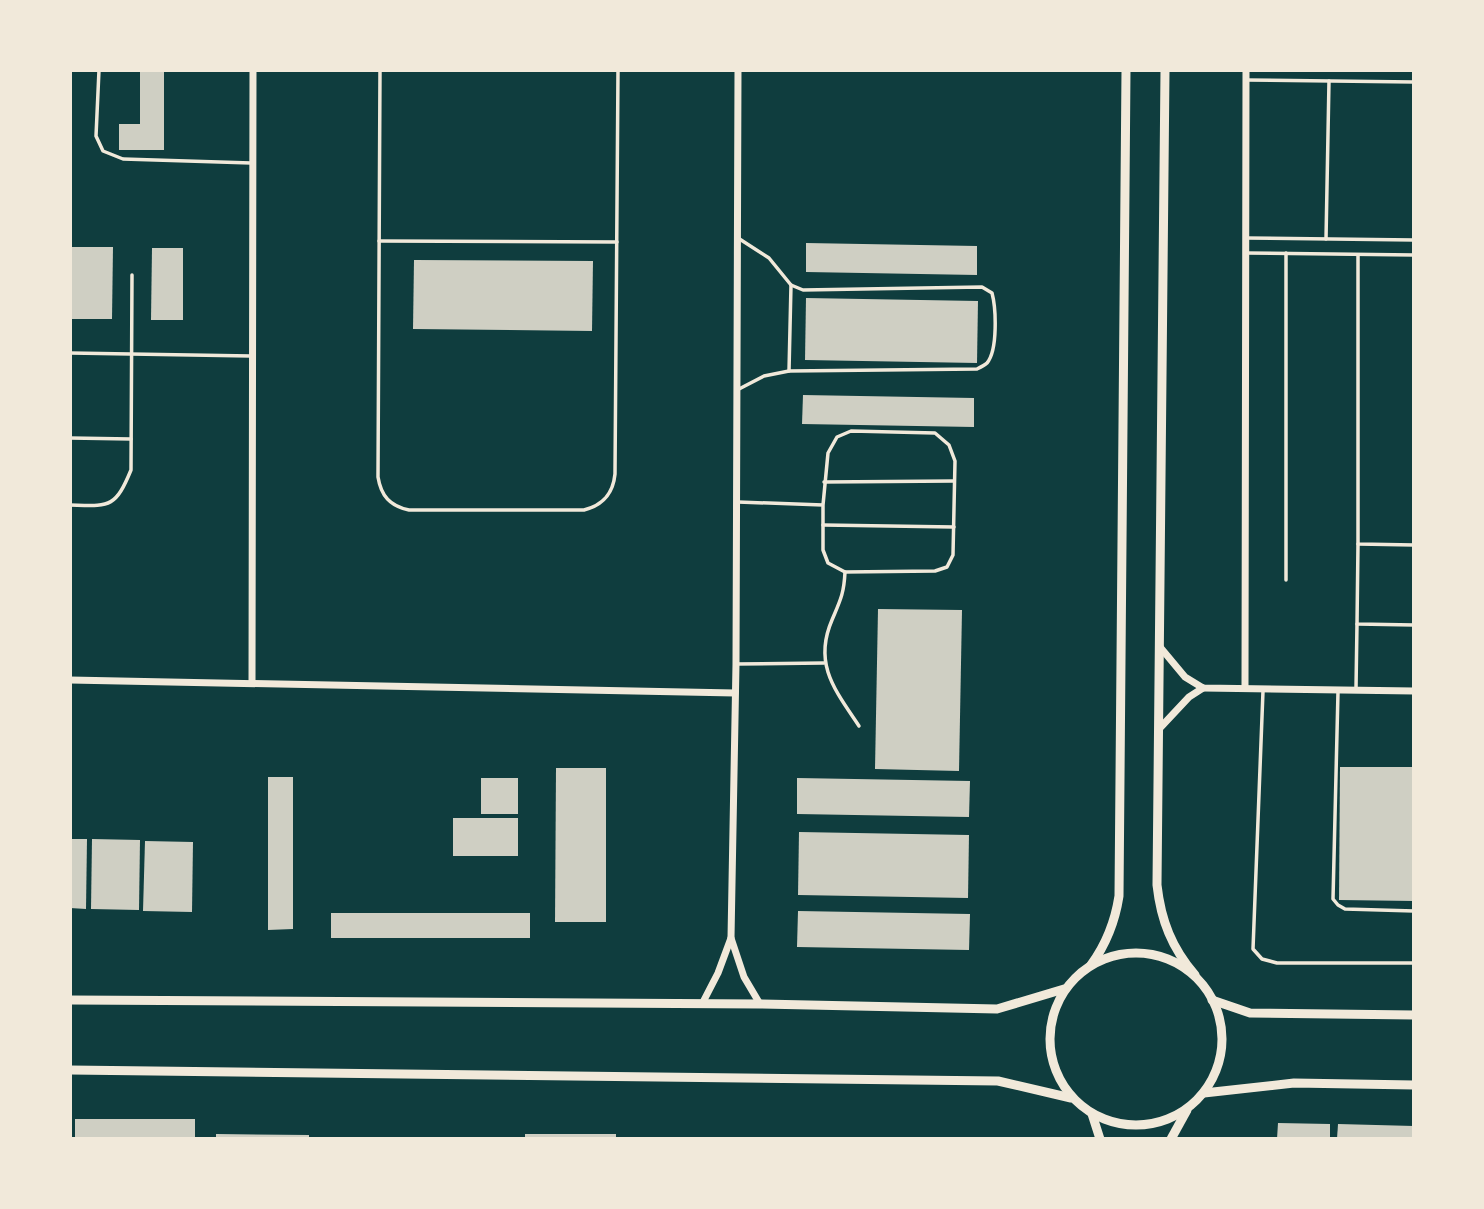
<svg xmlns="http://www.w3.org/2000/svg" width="1484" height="1209" viewBox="0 0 1484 1209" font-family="Montserrat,sans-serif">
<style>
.building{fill:#cfcfc3}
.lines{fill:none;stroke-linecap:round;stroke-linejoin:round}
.service{stroke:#f1e9da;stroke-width:3.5}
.minor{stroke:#f1e9da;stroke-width:7}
.tertiary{stroke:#f1e9da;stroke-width:9}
</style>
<rect width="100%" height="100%" fill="#0f3d3e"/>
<g class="building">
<path d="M140,70H164V150H119V124H140Z"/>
<path d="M806,243L977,246V275L806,272Z"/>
<path d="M70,247H113L112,319H70Z"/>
<path d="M152,248H183V320H151Z"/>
<path d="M414,260L593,261L592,331L413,329Z"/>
<path d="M806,298L978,301L977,363L805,360Z"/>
<path d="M803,395L974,398V427L802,424Z"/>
<path d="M878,609L962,610L959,771L875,769Z"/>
<path d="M1340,767H1414V901L1339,900Z"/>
<path d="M556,768H606V922H555Z"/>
<path d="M268,777H293V929L268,930Z"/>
<rect x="481" y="778" width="37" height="36"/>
<path d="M797,778L970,781L969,817L797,814Z"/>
<rect x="453" y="818" width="65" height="38"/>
<path d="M799,832L969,835L968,898L798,895Z"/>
<path d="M70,839H87L86,909L70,908Z"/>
<path d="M92,839L140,840L139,910L91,909Z"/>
<path d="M145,841L193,842L192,912L143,911Z"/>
<path d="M798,911L970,914L969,950L797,947Z"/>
<rect x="331" y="913" width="199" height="25"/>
<rect x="75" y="1119" width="120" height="20"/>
<path d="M1278,1123L1330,1124V1139H1277Z"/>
<path d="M1338,1124L1414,1126V1139H1337Z"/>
<path d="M216,1134L309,1135V1139H216Z"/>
<rect x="525" y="1134" width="91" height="5"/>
</g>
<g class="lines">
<g class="service">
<path d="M99,70L96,136L103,151L123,159L251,163"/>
<path d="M380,70L378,477C381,496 390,506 409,510H584C603,505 613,494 615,474L618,70"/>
<path d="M1246,80L1414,82"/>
<path d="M738,238L769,258L791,285L803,290L982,287L992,293C996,308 998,350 987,363C986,364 979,368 977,369L789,371L764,376L739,389"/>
<path d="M1246,238L1414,240"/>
<path d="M1326,239L1329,81"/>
<path d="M379,241L617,242"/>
<path d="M1246,253L1414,255"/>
<path d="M1286,253V580"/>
<path d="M1358,255V544L1414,545"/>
<path d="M70,353L251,356"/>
<path d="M789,371L791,285"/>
<path d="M70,438L131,439"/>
<path d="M824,482L954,481"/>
<path d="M738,502L823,505L828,453L837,437L851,431L935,433L949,445L955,461L953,555L947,567L935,571L845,572L828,563L823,550V505"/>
<path d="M70,505C109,506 115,509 131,470L132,275"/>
<path d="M823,525L954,527"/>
<path d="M1358,544L1357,624L1414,625"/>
<path d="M845,572C844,594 840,601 832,620C813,664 835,690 859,726"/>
<path d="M736,664L824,663"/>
<path d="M1356,688L1357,624"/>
<path d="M1263,691L1253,949L1262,959L1277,963H1414"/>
<path d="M1338,692L1333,899L1338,905L1345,909L1414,911"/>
</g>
<g class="minor">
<path d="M1160,647L1185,677L1203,688L1414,691"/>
<path d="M70,680L735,693"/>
<path d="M252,682L253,70"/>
<path d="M1245,688L1246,70"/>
<path d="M1159,729L1189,697L1203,688"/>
<path d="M731,938L744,977L760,1004"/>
<path d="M702,1004L718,973L731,938L736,664L738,70"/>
</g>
<g class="tertiary">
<path d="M1165,70L1157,885C1161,921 1172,948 1195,975"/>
<circle cx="1136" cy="1039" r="86"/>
<path d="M1091,965C1107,943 1115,922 1119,896L1126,70"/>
<path d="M70,1000L760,1004L997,1009L1064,989"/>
<path d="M1212,1000L1250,1013L1414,1015"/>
<path d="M70,1070L998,1081L1071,1098"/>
<path d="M1204,1093L1294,1083L1414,1085"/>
<path d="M1092,1114L1100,1139"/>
<path d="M1171,1139L1187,1110"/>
</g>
</g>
<rect width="1484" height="1209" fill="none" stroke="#f1e9da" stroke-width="144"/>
</svg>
